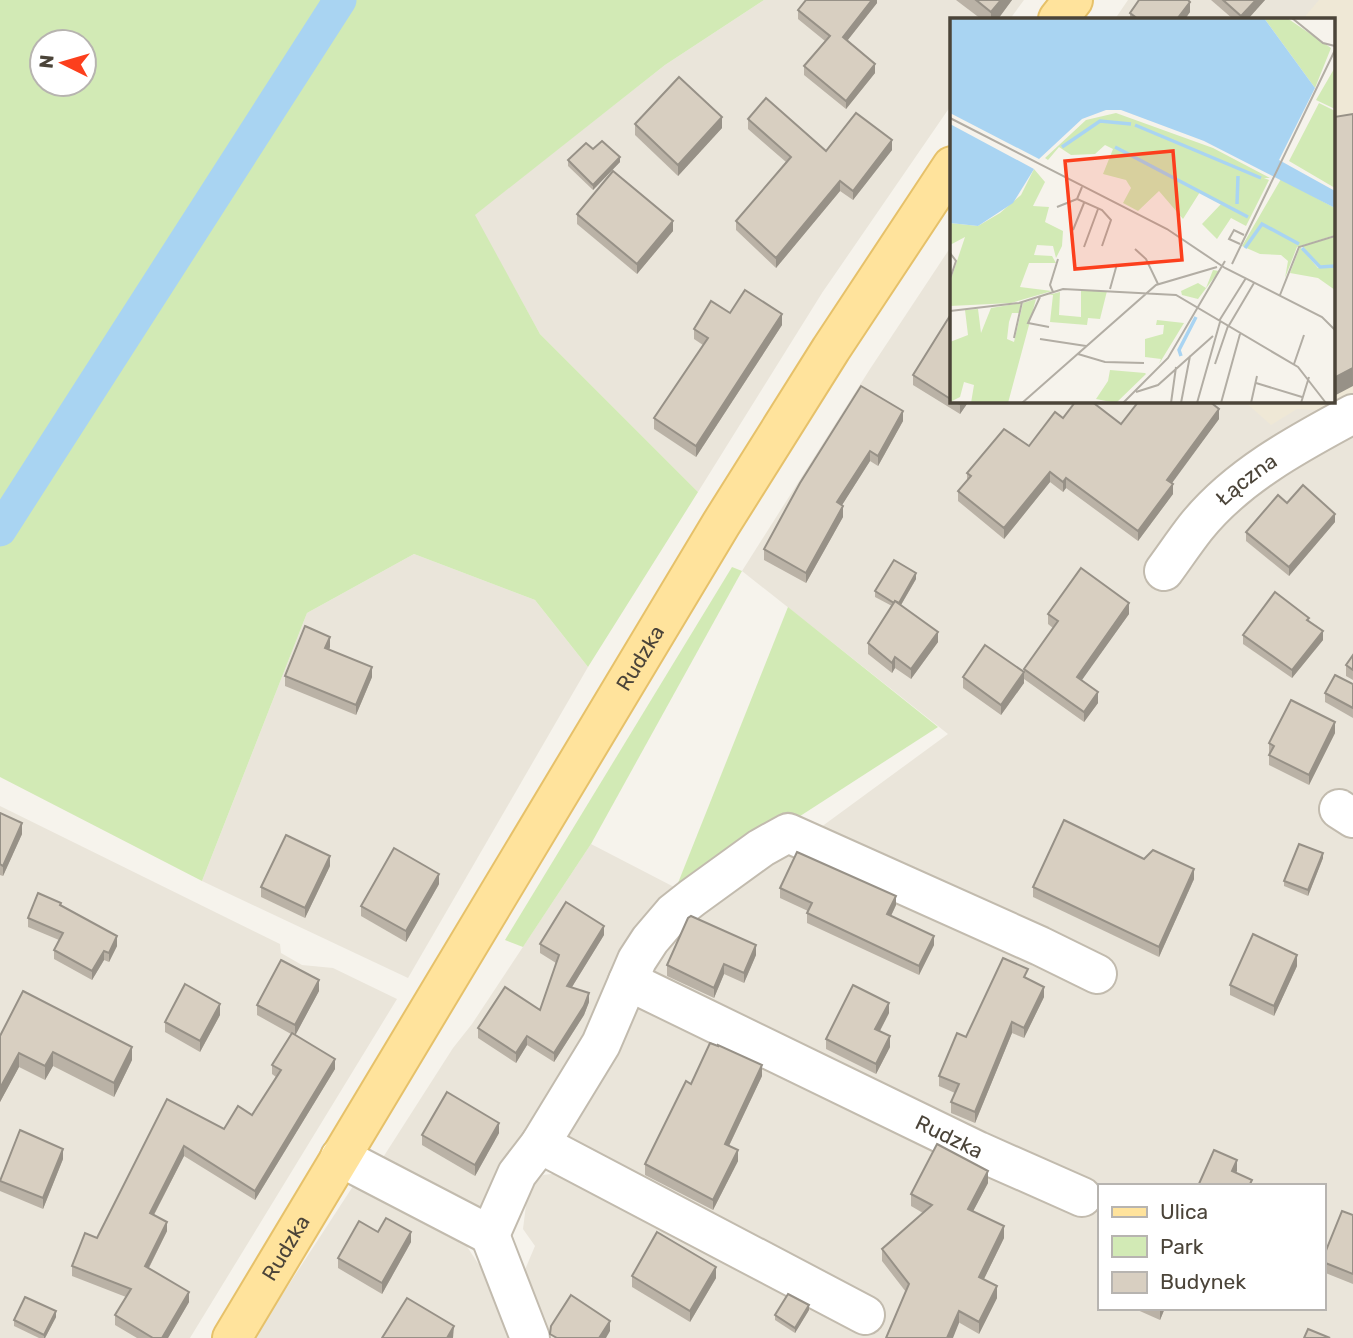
<svg xmlns="http://www.w3.org/2000/svg" width="1353" height="1338" viewBox="0 0 1353 1338" font-family="Rubik,sans-serif">
<style>
.residential{fill:#eae5da;fill-rule:evenodd}
.education{fill:#efe8d6}
.green{fill:#d2eab5;fill-rule:evenodd}
.lines{fill:none;stroke-linecap:round;stroke-linejoin:round}
.canal{stroke:#a9d4f2;stroke-width:33}
.minor-casing{stroke:#c2bbae;stroke-width:42}
.major-casing{stroke:#e6c16a;stroke-width:42}
.minor{stroke:#fff;stroke-width:38}
.major{stroke:#ffe39c;stroke-width:38}
.wall{fill:#bab2a6}
.shaded-wall{fill:#979187}
.building{fill:#d8cfc1;stroke:#979187;stroke-width:2}
.labels{text-anchor:middle;stroke-width:5;stroke-linejoin:round;paint-order:stroke}
.street-label{font-size:21px;fill:#4b4439;stroke:#fff}
.inset-river{fill:none;stroke:#a9d4f2;stroke-width:3.5}
.inset-road{fill:none;stroke:#b2ada4;stroke-width:2}
.view{fill:#fc3f1d;fill-opacity:0.15;stroke:#fc3f1d;stroke-width:3.5}
.inset-edge{fill:none;stroke:#4b4439;stroke-width:3.5}
</style>
<rect width="100%" height="100%" fill="#f6f3ec"/>
<g class="residential">
<path d="M764,0H1024L1010,19H952V104L822,293L698,492L540,334L474,215L665,65Z"/>
<path d="M1128,0H1353V798L1332,791L1323,811L1332,828L1353,833V1338H254L359,1177L431,1215L466,1245L485,1274L521,1279L535,1246L523,1229L526,1205L531,1189L543,1175L568,1172L560,1140L612,1034L694,913L817,830L948,734L742,571L870,369L952,245V401H1334V19H1115ZM1099,1186H1323V1308H1099Z"/>
<path d="M414,554L535,600L588,667L408,978L202,881L307,613Z"/>
<path d="M0,806L280,944L281,953L302,965L333,968L397,999L190,1338H0Z"/>
<path d="M591,844L676,888L598,1024L505,1163L478,1211L382,1159L453,1048L472,1024Z"/>
</g>
<path class="education" d="M1319,0H1353V402L1333,411L1297,409L1271,425L1244,401H1334V19H1303Z"/>
<g class="green">
<path d="M0,0H764L665,65L475,215L540,334L698,492L588,667L535,600L414,554L307,613L202,881L0,777ZM42,42H84V84H42Z"/>
<path d="M732,567L742,571L591,844L523,947L505,940Z"/>
<path d="M788,607L938,727L794,820L676,888Z"/>
</g>
<g class="lines">
<path class="canal" d="M0,530L340,0"/>
<defs>
<g id="minor">
<path id="s1" d="M1164,571C1175,556 1185,541 1196,527C1236,477 1297,444 1353,414"/>
<path d="M1339,809L1353,818"/>
<path id="s2" d="M628,981L978,1151L1082,1197"/>
<path d="M540,1144L865,1315"/>
<path d="M340,1157L490,1235L517,1174L540,1144L601,1044L637,960L650,940L673,913L692,898L761,848L788,833L1040,946L1097,974"/>
<path d="M490,1235L530,1338"/>
</g>
<g id="major">
<path d="M1058,19L1073,0"/>
<path id="s3" d="M232,1338L721,524L831,349L952,166"/>
</g>
</defs>
<use href="#minor" class="minor-casing"/>
<use href="#major" class="major-casing"/>
<use href="#minor" class="minor"/>
<use href="#major" class="major"/>
</g>
<g class="wall">
<path d="M877,0V3L847,41L875,73L846,109L804,75V66L825,41L798,19V10Z"/>
<path d="M956,0H1012L998,19H981Z"/>
<path d="M1211,0H1265L1248,19H1233Z"/>
<path d="M1190,12L1185,19H1130V13Z"/>
<path d="M748,119L826,151L892,150L853,200L840,191L776,268L736,230V221L786,162L748,129Z"/>
<path d="M635,124L722,128L678,176L635,135Z"/>
<path d="M593,149L620,162L593,190L568,166V160Z"/>
<path d="M577,214L673,231L637,274L577,224Z"/>
<path d="M730,313L782,325L696,457L654,429V418L703,345L694,339V329Z"/>
<path d="M952,315V401H969L960,414L913,385V375Z"/>
<path d="M903,411V421L878,466L870,461L842,505L843,517L806,583L764,560V549Z"/>
<path d="M1063,418L1121,424L1219,419L1171,483L1173,494L1138,541L1066,488L1063,492L1050,482L1004,539L958,501V491L967,481V473L1029,446Z"/>
<path d="M1287,503L1335,522L1289,576L1246,541V532Z"/>
<path d="M916,579L901,605L938,642L911,679L895,668L892,673L868,654V643L892,606L875,597V591Z"/>
<path d="M1048,614H1129L1081,680L1098,703L1084,722L1024,679V683L1001,715L963,688V677L1024,672V669L1053,628L1048,624Z"/>
<path d="M1309,621L1323,640L1292,678L1243,644V635Z"/>
<path d="M330,647L329,650L372,677L356,715L285,686V676Z"/>
<path d="M1353,655V680L1346,676V665Z"/>
<path d="M1353,684V718L1325,702V693Z"/>
<path d="M1335,733L1309,785L1269,765V743Z"/>
<path d="M0,813L22,834L3,876L0,875Z"/>
<path d="M1323,858L1308,896L1284,886V881Z"/>
<path d="M1144,859L1194,879L1159,957L1033,897V887Z"/>
<path d="M330,866L305,918L261,897V887Z"/>
<path d="M439,884L406,942L361,916V906Z"/>
<path d="M780,888L896,905L891,916L934,945L919,975L807,923V913L808,911L780,898Z"/>
<path d="M61,906L117,946L109,962L104,960L92,980L54,959V950L59,940L28,927V918Z"/>
<path d="M604,935L572,987L589,1002L584,1015L554,1062L527,1045L516,1063L478,1038V1028L540,1010L556,963L540,953V944Z"/>
<path d="M756,955L744,983L724,974L714,998L667,976V965Z"/>
<path d="M1297,966L1274,1016L1230,995V985Z"/>
<path d="M1028,979L1044,997L1024,1038L1012,1033L975,1123L951,1113V1102L955,1093L939,1086V1076L966,1037Z"/>
<path d="M319,991L295,1035L335,1069L255,1200L184,1156L154,1215L167,1231L149,1268L189,1302L168,1338H137L115,1325V1315L126,1297L72,1276V1266L97,1238L167,1099L224,1129L252,1115L276,1077L272,1074V1065L291,1034L257,1015V1005Z"/>
<path d="M889,1013L880,1031L890,1047L876,1074L826,1049V1039Z"/>
<path d="M220,1015L200,1052L165,1032V1022Z"/>
<path d="M0,1036L132,1060L114,1097L53,1066L45,1080L19,1067L0,1102Z"/>
<path d="M762,1076L729,1146L738,1161L713,1210L645,1175V1164L691,1084Z"/>
<path d="M499,1133L475,1176L422,1145V1135Z"/>
<path d="M63,1159L43,1209L0,1191V1179Z"/>
<path d="M988,1183L973,1211L1004,1238L984,1279L997,1298L979,1334L906,1292L882,1261V1249L923,1213L911,1206V1194Z"/>
<path d="M1353,1215V1284L1323,1272V1258Z"/>
<path d="M378,1232L411,1242L382,1294L338,1268V1258Z"/>
<path d="M632,1276L716,1278L690,1322L632,1287Z"/>
<path d="M1133,1308H1165L1160,1320Z"/>
<path d="M809,1310L795,1333L775,1320V1315Z"/>
<path d="M56,1317L45,1338H39L14,1326V1320Z"/>
</g>
<g class="shaded-wall">
<path d="M872,0H877V3L843,46V37Z"/>
<path d="M1001,0H1012L998,19H991V12Z"/>
<path d="M1256,0H1265L1248,19H1241V16Z"/>
<path d="M1190,2V12L1185,19H1177Z"/>
<path d="M875,64V73L846,109V101Z"/>
<path d="M722,117V128L678,176V165Z"/>
<path d="M892,140V150L853,200V191Z"/>
<path d="M620,157V162L593,190V185Z"/>
<path d="M840,181V191L776,268V258Z"/>
<path d="M673,221V231L637,274V264Z"/>
<path d="M782,314V325L696,457V446Z"/>
<path d="M1353,368V386L1334,396V378Z"/>
<path d="M963,401H969L960,414V404Z"/>
<path d="M1219,409V419L1167,490V480Z"/>
<path d="M903,411V421L878,466V456Z"/>
<path d="M870,451V461L837,513V502Z"/>
<path d="M1050,472V482L1004,539V528Z"/>
<path d="M1066,478V488L1063,492V482Z"/>
<path d="M1173,484V494L1138,541V531Z"/>
<path d="M843,506V517L806,583V573Z"/>
<path d="M1335,514V522L1289,576V567Z"/>
<path d="M916,573V579L898,610V605Z"/>
<path d="M1129,603V614L1077,687V677Z"/>
<path d="M1323,631V640L1292,678V670Z"/>
<path d="M938,632V642L911,679V669Z"/>
<path d="M330,637V647L325,659V648Z"/>
<path d="M895,657V668L892,673V663Z"/>
<path d="M372,667V677L356,715V705Z"/>
<path d="M1024,672V683L1001,715V705Z"/>
<path d="M1098,692V703L1084,722V712Z"/>
<path d="M1335,722V733L1309,785V775Z"/>
<path d="M22,823V834L3,876V866Z"/>
<path d="M1323,853V858L1308,896V890Z"/>
<path d="M330,856V866L305,918V908Z"/>
<path d="M1194,869V879L1159,957V947Z"/>
<path d="M439,874V884L406,942V931Z"/>
<path d="M896,896V905L887,924V914Z"/>
<path d="M604,926V935L567,995V986Z"/>
<path d="M117,936V946L109,962V953Z"/>
<path d="M934,936V945L919,975V966Z"/>
<path d="M756,945V955L744,983V973Z"/>
<path d="M104,951V960L92,980V971Z"/>
<path d="M1297,955V966L1274,1016V1006Z"/>
<path d="M724,964V974L714,998V988Z"/>
<path d="M319,980V991L295,1036V1025Z"/>
<path d="M1044,987V997L1024,1038V1028Z"/>
<path d="M589,993V1002L584,1015L554,1062V1053Z"/>
<path d="M889,1003V1013L875,1040V1029Z"/>
<path d="M220,1004V1015L200,1052V1041Z"/>
<path d="M1012,1022V1033L975,1123V1112Z"/>
<path d="M527,1036V1045L516,1063V1053Z"/>
<path d="M890,1036V1047L876,1074V1064Z"/>
<path d="M132,1047V1060L114,1097V1083Z"/>
<path d="M53,1052V1066L45,1080V1066Z"/>
<path d="M19,1053V1067L0,1102V1088Z"/>
<path d="M335,1059V1069L255,1200V1191Z"/>
<path d="M762,1065V1076L725,1154V1144Z"/>
<path d="M499,1123V1133L475,1176V1165Z"/>
<path d="M184,1146V1156L150,1222V1213Z"/>
<path d="M63,1149V1159L43,1209V1198Z"/>
<path d="M738,1150V1161L713,1210V1200Z"/>
<path d="M1237,1160V1171L1232,1181V1171Z"/>
<path d="M988,1171V1183L968,1221V1209Z"/>
<path d="M167,1222V1231L145,1275V1266Z"/>
<path d="M1004,1226V1238L979,1289V1277Z"/>
<path d="M411,1232V1242L382,1294V1283Z"/>
<path d="M716,1267V1278L690,1322V1311Z"/>
<path d="M997,1286V1298L979,1334V1322Z"/>
<path d="M189,1292V1302L168,1338H162Z"/>
<path d="M809,1305V1310L795,1333V1328Z"/>
<path d="M1160,1308H1165L1160,1320Z"/>
<path d="M56,1311V1317L45,1338H44V1335Z"/>
<path d="M959,1311V1323L953,1338H947Z"/>
<path d="M610,1321V1331L606,1338H599Z"/>
<path d="M454,1326L453,1338H447Z"/>
</g>
<g class="building">
<path d="M806,0H872L843,37L875,64L846,101L804,66L830,36L798,10Z"/>
<path d="M976,0H1001L991,12Z"/>
<path d="M1139,0H1188L1190,2L1177,19H1138L1130,13Z"/>
<path d="M1223,0H1256L1241,16Z"/>
<path d="M679,77L722,117L678,165L635,124Z"/>
<path d="M766,98L826,151L856,113L892,140L853,191L840,181L776,258L736,221L791,157L748,119Z"/>
<path d="M1353,114V368L1334,378V117Z"/>
<path d="M602,141L620,157L593,185L568,160L586,143L593,149Z"/>
<path d="M613,171L673,221L637,264L577,214Z"/>
<path d="M745,290L782,314L696,446L654,418L708,338L694,329L711,301L730,313Z"/>
<path d="M951,314L952,315V400L913,375Z"/>
<path d="M861,386L903,411L878,456L870,451L837,502L843,506L806,573L764,549L800,483Z"/>
<path d="M954,401H963L960,404Z"/>
<path d="M1076,401H1091L1121,424L1139,401H1209L1219,409L1167,480L1173,484L1138,531L1066,478L1063,482L1050,472L1004,528L958,491L971,476L967,473L1004,429L1029,446L1055,412L1063,418Z"/>
<path d="M1303,485L1335,514L1289,567L1246,532L1278,495L1287,503Z"/>
<path d="M894,560L916,573L899,603L895,601L894,603L875,591Z"/>
<path d="M1081,568L1129,603L1077,677L1098,692L1084,712L1024,669L1058,621L1048,614Z"/>
<path d="M1275,592L1309,618L1307,620L1323,631L1292,670L1243,635Z"/>
<path d="M895,601L938,632L911,669L895,657L892,663L868,643Z"/>
<path d="M305,626L330,637L325,648L372,667L356,705L285,676Z"/>
<path d="M985,645L1024,672L1001,705L963,677Z"/>
<path d="M1353,655V670L1346,665Z"/>
<path d="M1335,675L1353,684V708L1325,693Z"/>
<path d="M1291,700L1335,722L1309,775L1269,755L1274,746L1269,743Z"/>
<path d="M0,813L22,823L3,866L0,864Z"/>
<path d="M1064,820L1144,859L1153,850L1194,869L1159,947L1033,887Z"/>
<path d="M286,835L330,856L305,908L261,887Z"/>
<path d="M1299,844L1323,853L1308,890L1284,881Z"/>
<path d="M394,848L439,874L406,931L361,906Z"/>
<path d="M797,852L896,896L887,914L934,936L919,966L807,913L812,903L780,888Z"/>
<path d="M38,893L61,903L60,905L117,936L109,953L104,951L92,971L54,950L63,933L28,918Z"/>
<path d="M566,902L604,926L567,986L589,993L584,1006L554,1053L527,1036L516,1053L478,1028L505,987L540,1010L559,955L540,944Z"/>
<path d="M691,916L756,945L744,973L724,964L714,988L667,965L688,918Z"/>
<path d="M1253,934L1297,955L1274,1006L1230,985Z"/>
<path d="M1003,958L1028,969L1024,977L1044,987L1024,1028L1012,1022L975,1112L951,1102L959,1084L939,1076L957,1033L966,1037Z"/>
<path d="M281,960L319,980L295,1025L257,1005Z"/>
<path d="M185,984L220,1004L200,1041L165,1022Z"/>
<path d="M853,985L889,1003L875,1029L890,1036L876,1064L826,1039Z"/>
<path d="M23,991L132,1047L114,1083L53,1052L45,1066L19,1053L0,1088V1036Z"/>
<path d="M292,1033L335,1059L255,1191L184,1146L150,1213L167,1222L145,1266L189,1292L162,1338H153L115,1315L131,1289L72,1266L85,1233L97,1238L167,1099L224,1129L238,1106L252,1115L281,1070L272,1065Z"/>
<path d="M710,1043L718,1046V1045L762,1065L725,1144L738,1150L713,1200L645,1164L686,1081L691,1084Z"/>
<path d="M447,1092L499,1123L475,1165L422,1135Z"/>
<path d="M20,1130L63,1149L43,1198L0,1181Z"/>
<path d="M937,1144L988,1171L968,1209L1004,1226L979,1277L997,1286L979,1322L959,1311L947,1338H886L909,1284L882,1249L932,1205L911,1194Z"/>
<path d="M1214,1150L1237,1160L1232,1171L1252,1180L1249,1186H1198Z"/>
<path d="M1342,1211L1353,1215V1274L1323,1262V1258Z"/>
<path d="M386,1218L411,1232L382,1283L338,1258L359,1221L378,1232Z"/>
<path d="M657,1232L716,1267L690,1311L632,1276Z"/>
<path d="M788,1294L809,1305L795,1328L775,1315Z"/>
<path d="M571,1295L610,1321L599,1338H557L550,1334L551,1326Z"/>
<path d="M25,1297L56,1311L44,1335L14,1320Z"/>
<path d="M407,1298L454,1326L447,1338H382Z"/>
<path d="M1308,1329L1330,1338H1304Z"/>
</g>
<g class="labels">
<g class="street-label">
<text dy="7" stroke="none"><textPath href="#s1" startOffset="124">Łączna</textPath></text>
<text dy="7" stroke="none"><textPath href="#s3" startOffset="793">Rudzka</textPath></text>
<text dy="7" stroke="none"><textPath href="#s2" startOffset="357">Rudzka</textPath></text>
<text dy="7" stroke="none"><textPath href="#s3" startOffset="105">Rudzka</textPath></text>
</g>
</g>
<g transform="translate(950 18)">
<rect width="385" height="385" fill="#f6f3ec"/>
<path d="M314,0H337L381,30L365,70ZM384,51H385V91L366,82ZM369,85L385,93V170L339,143ZM166,95L263,130L320,160H314L319,162L296,208L281,200L267,221L252,206L271,186L250,174L233,201L209,173L188,193L173,185L181,170L176,162L153,156L163,131L155,127L145,136L121,137L109,129L98,142L95,140L136,102ZM84,151L95,164L83,188L99,189L95,204L113,213L112,228L106,240L103,228L87,227L84,237L102,238L106,245H79L70,269L102,273L61,285L0,288V264L15,219L0,227V205L28,208L50,195L71,177ZM331,161L385,190V217L347,229L335,260L338,243L331,237L310,236L292,228ZM385,219V247L369,248L352,228ZM350,229L368,250L385,249V272L368,260L340,255ZM263,252L269,253L248,281L232,277L231,273L248,265L256,270ZM131,273H157L150,301L138,300L137,307L100,304L103,277H98L110,274L109,297L131,299ZM86,281L58,385H21L24,367L14,364L10,379L0,384V324L18,317L15,292L28,291L31,315L41,290L71,285L69,295H62L59,304L57,321L64,324L73,285ZM207,302L234,305L209,346L211,341L195,339V321L213,316L214,307H206ZM160,352L195,355L196,356L166,385L146,381L158,363Z" fill="#d2eab5"/>
<path d="M0,0H314L365,70L329,142L385,173V190L254,123L171,92H156L132,101L89,141L0,95ZM0,106L84,151L63,185L28,208L0,205Z" fill="#a9d4f2"/>
<path class="inset-river" d="M185,107L311,160M112,129L150,103L181,106M165,129L298,199M287,186L288,158M295,230L312,206L349,226M352,230L370,249L385,248M231,338L229,332L246,299"/>
<path class="inset-road" d="M342,0L373,25L385,28M0,100L217,211L275,250L372,299L385,312M132,169L127,181L152,192L161,202L152,228M107,189L127,181M123,212L134,185M290,226L279,221L284,212L294,217M134,229L148,191M185,231L196,241L208,266M0,235L6,243L0,261M282,246L385,32M160,271L167,246M103,274L100,267L108,241M330,277L349,229L385,218M90,279L78,305L99,309M0,293L69,285L113,271L226,277L348,349L376,385M269,303L296,260M278,309L304,265M64,320L72,284M90,321L136,328M128,336L155,344L194,345M265,346L278,308M344,346L354,317M306,365L352,379M186,374L208,367L263,318M72,385L206,267L267,249M173,385L218,340L275,243M221,385L226,349M231,385L240,338M247,385L270,304M271,385L290,316M301,385L307,358M351,385L359,359"/>
<path class="view" d="M223,133L232,242L125,251L115,143Z"/>
<rect width="385" height="385" class="inset-edge"/>
</g>
<rect x="1098" y="1184" width="228" height="126" fill="#ffffff" stroke="#b7b4b0" stroke-width="2"/>
<rect x="1112" y="1207" width="35" height="10" fill="#ffe39c" stroke="#b7b4b0" stroke-width="2"/>
<text x="1160" y="1219" font-size="21" fill="#4b4439">Ulica</text>
<rect x="1112" y="1236" width="35" height="21" fill="#d2eab5" stroke="#b7b4b0" stroke-width="2"/>
<text x="1160" y="1254" font-size="21" fill="#4b4439">Park</text>
<rect x="1112" y="1272" width="35" height="21" fill="#d8cfc1" stroke="#b7b4b0" stroke-width="2"/>
<text x="1160" y="1289" font-size="21" fill="#4b4439">Budynek</text>
<g transform="translate(63 63) rotate(275)"><circle r="33" fill="#ffffff" stroke="#b7b4b0" stroke-width="2"/>
<path d="M0-5L12 26L0 18L-12 26Z" fill="#fc3f1d"/>
<text y="-10" font-size="19" font-weight="bold" text-anchor="middle" fill="#4b4439">N</text>
</g>
</svg>
